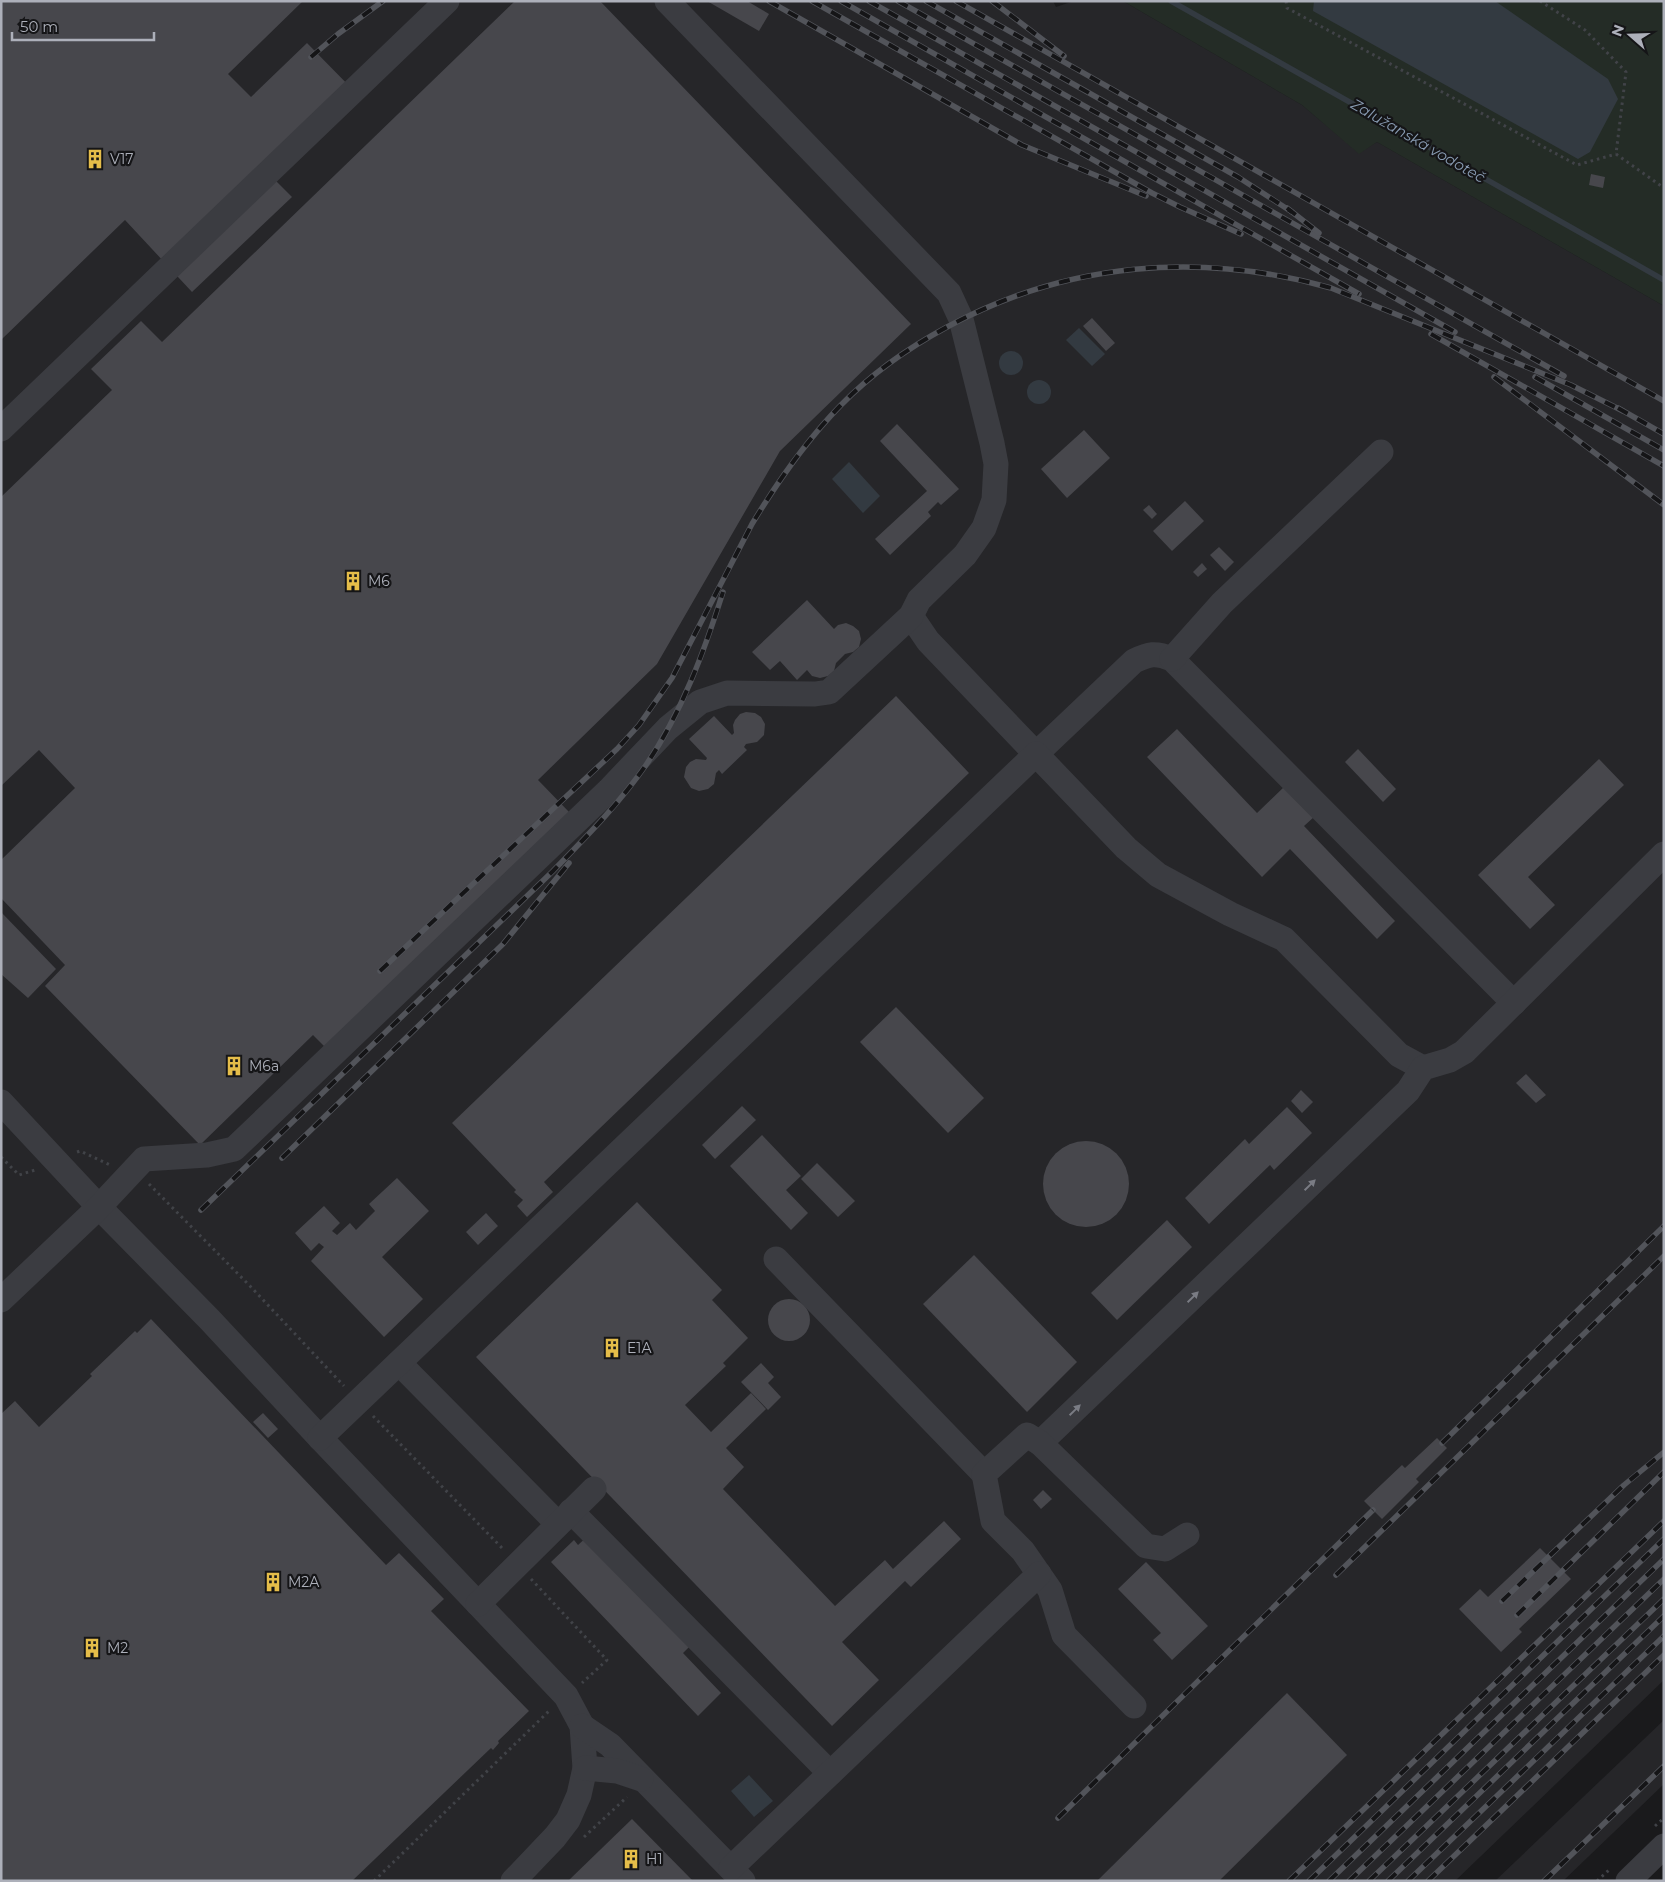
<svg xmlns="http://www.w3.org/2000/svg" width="1665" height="1882" viewBox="0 0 1665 1882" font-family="Montserrat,sans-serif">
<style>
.built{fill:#262629}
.green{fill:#242c26}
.water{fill:#333a41}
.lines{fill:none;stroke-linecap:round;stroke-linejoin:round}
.stream{stroke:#333a41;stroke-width:5.5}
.building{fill:#47474c}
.path{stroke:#414348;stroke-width:3;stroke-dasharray:2.5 4;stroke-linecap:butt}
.minor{stroke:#3b3c41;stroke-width:25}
.rail-casing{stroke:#52545a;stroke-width:5.5}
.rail{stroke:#151517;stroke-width:4;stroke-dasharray:11;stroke-linecap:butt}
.oneway{fill:#7a7c84}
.labels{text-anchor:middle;stroke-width:4.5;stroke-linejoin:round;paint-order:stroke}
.poi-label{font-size:14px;fill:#adb0ba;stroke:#151517;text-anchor:start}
.water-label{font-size:15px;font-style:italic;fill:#889bb2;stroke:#151517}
</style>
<rect width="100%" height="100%" fill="#1a1a1c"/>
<g class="built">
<path d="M1,1H1053L1056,7L1074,1H1123L1302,105L1359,153L1377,142L1664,306V1680L1455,1881H1Z"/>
<path d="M1664,1720V1784L1563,1881H1495Z"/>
</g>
<path class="green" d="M1123,1H1664V306L1377,142L1359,154L1302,105Z"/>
<g class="water">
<path d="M1314,1H1495L1608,79L1618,99L1590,152L1578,159L1313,11Z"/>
<path d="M1079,328L1105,354L1092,366L1066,340Z"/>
<circle cx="1011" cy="363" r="12"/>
<circle cx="1039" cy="392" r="12"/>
<path d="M849,462L880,496L863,513L832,479Z"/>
<path d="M749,1775L773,1801L754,1817L731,1791Z"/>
</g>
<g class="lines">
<path class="stream" d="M1171,1L1664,280"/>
</g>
<g class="building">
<path d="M1,1H303L228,74L251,97L307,43L360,97L275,180L292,197L192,292L125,220L1,340Z"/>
<path d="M515,1H600L911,324L780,451L657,664L538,780L570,813L326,1048L313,1035L200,1145L45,986L65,965L1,898V860L75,788L39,750L1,786V497L112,390L91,369L141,321L162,342Z"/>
<path d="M707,1H747L769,14L759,31Z"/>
<path d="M1591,174L1605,177L1603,188L1589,185Z"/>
<path d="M1092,318L1115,343L1106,351L1083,326Z"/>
<path d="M897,424L959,489L941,505L938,502L928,512L931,516L890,555L875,539L927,491L880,441Z"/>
<path d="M1084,430L1110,458L1067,498L1041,469Z"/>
<path d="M1185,501L1204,521L1172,551L1153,531Z"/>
<path d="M1149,505L1157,514L1152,519L1143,510Z"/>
<path d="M1219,547L1234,562L1225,571L1210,555Z"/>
<path d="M1202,563L1207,569L1198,577L1193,572Z"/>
<path d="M807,600L834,629L838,625L846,623L853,626L859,631L861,639L859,647L853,652L845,654L836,663L834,671L828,676L820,678L812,676L807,670L797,680L780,661L770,670L752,652Z"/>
<path d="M896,696L969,773L544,1182L553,1192L527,1217L517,1206L523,1200L514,1192L516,1190L452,1123Z"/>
<path d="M746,712L755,713L761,717L765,724L764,735L757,742L746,744L744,747L747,750L722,774L719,770L716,773L714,784L708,789L699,791L691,788L684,777L686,767L690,762L696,759L706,760L707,758L689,739L714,716L732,735L734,733L733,725L735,720L740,714Z"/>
<path d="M1177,729L1257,813L1285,786L1314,817L1304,826L1395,921L1377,939L1290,849L1262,877L1147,757Z"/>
<path d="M1358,749L1396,789L1383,802L1345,762Z"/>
<path d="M1599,759L1624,785L1528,877L1555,905L1530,929L1478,875Z"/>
<path d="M1,912L56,969L28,998L1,974Z"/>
<path d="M896,1007L984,1098L948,1133L860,1042Z"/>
<path d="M1526,1074L1546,1095L1536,1103L1516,1083Z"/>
<path d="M1301,1090L1313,1102L1302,1113L1291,1101Z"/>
<path d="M742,1106L756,1120L715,1159L702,1145Z"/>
<path d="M1287,1107L1312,1133L1274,1170L1270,1165L1209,1224L1185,1198L1245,1139L1249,1144Z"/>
<path d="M762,1135L801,1176L786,1190L808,1213L791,1230L730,1166Z"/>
<circle cx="1086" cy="1184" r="43"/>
<path d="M817,1163L855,1201L838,1217L801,1179Z"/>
<path d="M397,1178L429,1211L382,1257L423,1299L384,1337L311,1261L324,1247L319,1243L311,1251L295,1233L324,1206L340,1223L332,1231L337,1235L350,1223L356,1230L375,1211L369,1204Z"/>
<path d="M637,1202L722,1290L712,1300L748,1338L723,1363L726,1366L685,1405L711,1432L751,1393L766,1409L726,1448L744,1467L723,1489L835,1606L885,1560L893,1569L944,1521L961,1539L911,1587L905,1581L842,1642L879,1680L832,1726L476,1357Z"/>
<path d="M486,1213L498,1226L478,1245L466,1232Z"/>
<path d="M1167,1220L1192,1247L1117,1320L1091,1293Z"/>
<path d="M974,1255L1077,1362L1027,1412L923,1304Z"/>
<circle cx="789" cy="1320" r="21"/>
<path d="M151,1319L386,1565L399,1553L444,1599L431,1611L529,1711L498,1741L499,1743L493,1750L491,1748L352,1881H1V1414L15,1401L39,1427L92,1376L90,1374L135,1331L137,1333Z"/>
<path d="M761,1363L774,1377L768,1383L781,1397L768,1410L741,1382Z"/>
<path d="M263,1413L278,1429L268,1438L253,1422Z"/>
<path d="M1437,1438L1447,1448L1416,1479L1419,1482L1382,1519L1364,1501L1402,1465L1405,1468Z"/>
<path d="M1043,1490L1052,1499L1041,1509L1033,1500Z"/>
<path d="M589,1535L693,1643L683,1653L721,1693L698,1716L551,1562L574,1540L578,1545Z"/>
<path d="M1540,1548L1571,1579L1519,1629L1522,1632L1501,1652L1459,1609L1480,1589L1488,1597Z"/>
<path d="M1146,1562L1208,1626L1172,1660L1153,1640L1161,1633L1118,1589Z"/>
<path d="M1287,1693L1347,1755L1219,1881H1097Z"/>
<path d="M632,1819L693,1881H568Z"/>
</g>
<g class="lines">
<g class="path">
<path d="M1286,1L1287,8L1577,165L1616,154"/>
<path d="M1540,1L1585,30L1626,72L1616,154"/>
<path d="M1616,154L1664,188"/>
<path d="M77,1152L80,1151L110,1165"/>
<path d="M1,1157L19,1175L35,1170"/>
<path d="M149,1184L250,1286L344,1386"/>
<path d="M373,1416L503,1549"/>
<path d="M531,1579L607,1660L582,1683"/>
<path d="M1655,1826L1664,1818"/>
<path d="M584,1837L627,1797"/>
<path d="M374,1881L549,1711"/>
<path d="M1597,1881L1609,1870"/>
</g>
<g class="minor">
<path d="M1,429L447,1"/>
<path d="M911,616L928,641L1036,754L1134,661C1149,654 1155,652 1172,659L1514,1003"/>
<path d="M1172,659L1222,603L1381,452"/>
<path d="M1,1102L99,1207L210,1320L320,1438L566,1696L582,1726L585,1768L579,1795L568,1820L555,1837L513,1881"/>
<path d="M776,1259L984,1474"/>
<path d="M1,1300L99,1207L144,1159L207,1155L234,1149L609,790L668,728L700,702L727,693L815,694L829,692L911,616L919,600L965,555L984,528L994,500L996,464L992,443L961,319L949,293L667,1"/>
<path d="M399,1363L558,1524"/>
<path d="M320,1438L1036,754L1126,848L1158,875L1230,914L1284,939L1399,1055L1423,1068"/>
<path d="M1040,1443L1408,1091L1423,1068L1450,1060L1464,1052L1664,854"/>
<path d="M571,1511L830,1773"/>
<path d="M478,1604L594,1489"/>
<path d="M1134,1706L1064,1635L1050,1590L1023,1551L993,1521L984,1474L1027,1435L1040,1443L1146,1546L1165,1549L1187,1535"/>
<path d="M582,1726L610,1745L743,1881"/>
<path d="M585,1768L617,1771L641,1779"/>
<path d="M731,1868L1039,1574"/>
<path d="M1628,1881L1664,1846"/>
</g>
<defs>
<g id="rail">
<path d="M769,1L1022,145L1146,196"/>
<path d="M812,1L1152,193L1180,207L1241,234"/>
<path d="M841,1L1359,294"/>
<path d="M869,1L1455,332"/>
<path d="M898,1L1564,376"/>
<path d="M926,1L1238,177L1292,212"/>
<path d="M956,1L1664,401"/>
<path d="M992,1L1064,56"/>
<path d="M311,57L338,34L383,1"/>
<path d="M1287,208L1319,233"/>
<path d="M1431,334L1664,466"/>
<path d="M1494,377L1664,505"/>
<path d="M1535,377L1664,450"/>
<path d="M1618,408L1664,434"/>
<path d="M380,971L617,749L639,725L672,678L752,524C778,481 806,441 840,406C871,374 908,348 947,327C1067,262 1200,251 1331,288L1571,385L1623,411"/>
<path d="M282,1158L503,944L569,863"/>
<path d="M201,1210L553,871C586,837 619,804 646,765C682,712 704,652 723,592"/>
<path d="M1442,1443L1664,1226"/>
<path d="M1336,1575L1664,1256"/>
<path d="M1502,1601L1624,1485L1664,1452"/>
<path d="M1517,1615L1664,1472"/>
<path d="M1058,1818L1373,1510"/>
<path d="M1289,1881L1664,1521"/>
<path d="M1309,1881L1664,1539"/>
<path d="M1329,1881L1664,1559"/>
<path d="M1349,1881L1664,1579"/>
<path d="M1369,1881L1664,1599"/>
<path d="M1388,1881L1664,1616"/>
<path d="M1408,1881L1664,1636"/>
<path d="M1428,1881L1664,1655"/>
<path d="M1544,1881L1664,1766"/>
</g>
</defs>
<use href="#rail" class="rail-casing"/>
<use href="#rail" class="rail"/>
</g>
<defs><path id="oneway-solid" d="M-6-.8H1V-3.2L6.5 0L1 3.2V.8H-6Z" transform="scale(1.25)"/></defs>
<g class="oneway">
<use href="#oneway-solid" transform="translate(1310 1185) rotate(-44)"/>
<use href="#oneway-solid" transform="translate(1193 1297) rotate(-44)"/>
<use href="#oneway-solid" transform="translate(1075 1410) rotate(-44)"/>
</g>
<defs>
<symbol id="building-bare" viewBox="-9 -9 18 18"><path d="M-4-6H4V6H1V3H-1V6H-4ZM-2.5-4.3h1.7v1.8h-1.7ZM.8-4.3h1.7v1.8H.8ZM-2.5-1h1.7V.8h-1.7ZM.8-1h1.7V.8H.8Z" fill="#e5bd49" stroke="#151517" stroke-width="2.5" paint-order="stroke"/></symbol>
</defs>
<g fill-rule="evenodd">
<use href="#building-bare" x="81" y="145" width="28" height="28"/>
<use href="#building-bare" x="339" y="567" width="28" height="28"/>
<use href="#building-bare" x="220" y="1052" width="28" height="28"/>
<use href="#building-bare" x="598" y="1334" width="28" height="28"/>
<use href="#building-bare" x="259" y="1568" width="28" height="28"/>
<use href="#building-bare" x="78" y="1634" width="28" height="28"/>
<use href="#building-bare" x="617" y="1845" width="28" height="28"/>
</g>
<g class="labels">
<g class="poi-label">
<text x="110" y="164">V17</text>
<text x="368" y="586">M6</text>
<text x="249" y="1071">M6a</text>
<text x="627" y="1353">E1A</text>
<text x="288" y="1587">M2A</text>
<text x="107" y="1653">M2</text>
<text x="646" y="1864">H1</text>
</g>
<g class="water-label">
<text transform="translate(1418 141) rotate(30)" y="5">Zalužanská vodoteč</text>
</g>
</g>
<rect width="1665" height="1882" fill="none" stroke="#adb0ba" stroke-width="5"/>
<g transform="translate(1630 35) rotate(290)" stroke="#151517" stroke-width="4" paint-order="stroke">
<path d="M0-4L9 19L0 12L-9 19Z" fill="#adb0ba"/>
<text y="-8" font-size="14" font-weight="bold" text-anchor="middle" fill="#adb0ba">N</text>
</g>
<path d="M12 32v8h142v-8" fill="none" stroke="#adb0ba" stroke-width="2.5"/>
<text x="20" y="32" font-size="15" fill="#adb0ba" stroke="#151517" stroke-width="4" paint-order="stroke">50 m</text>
</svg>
